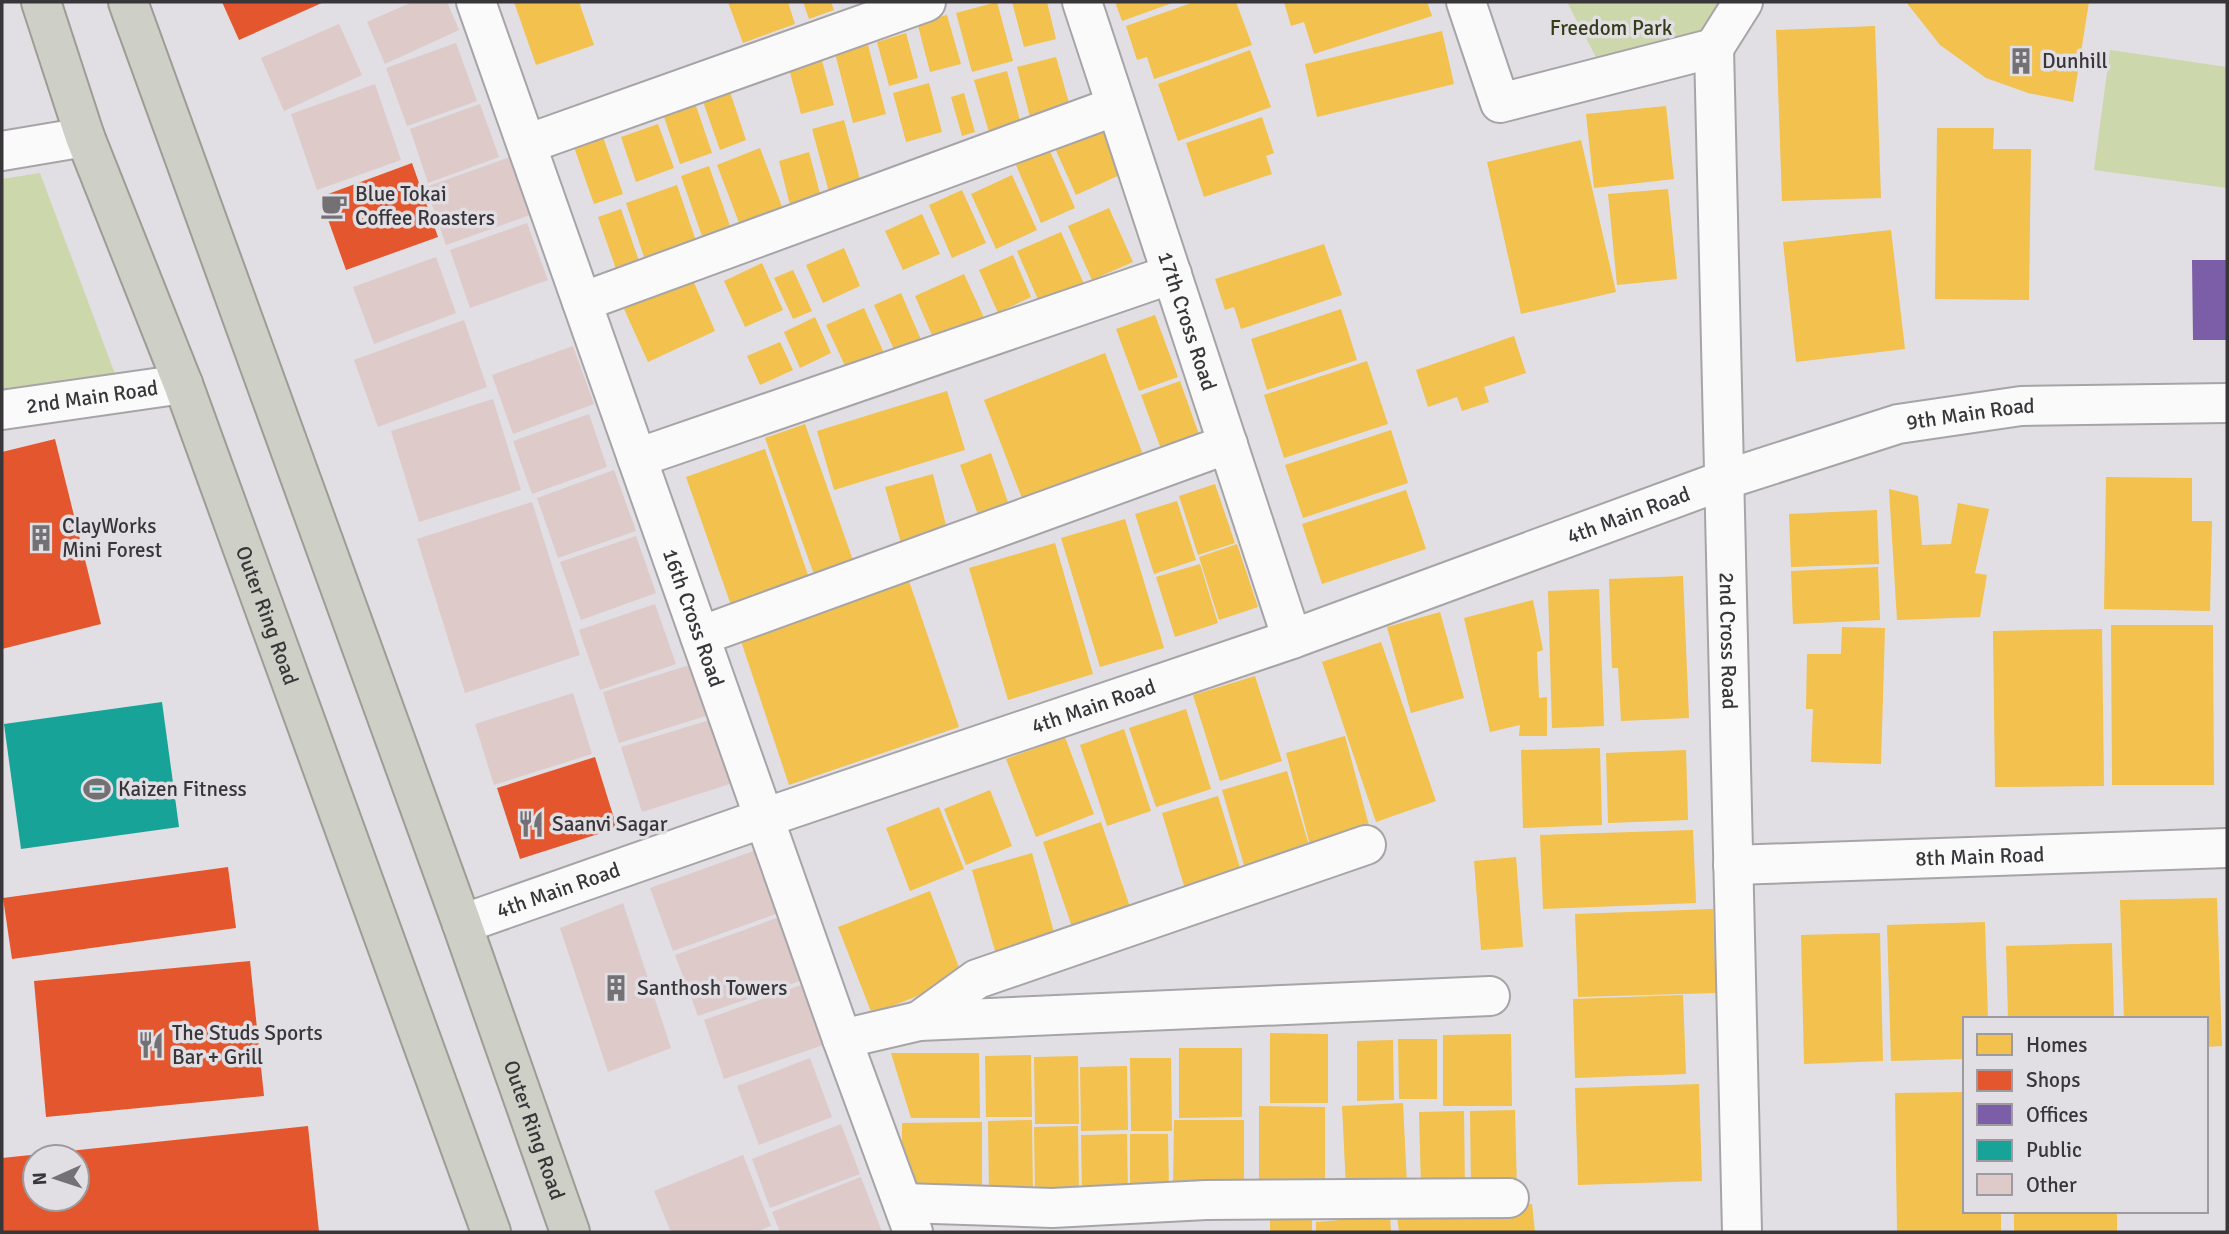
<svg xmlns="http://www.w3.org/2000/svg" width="2229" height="1234" viewBox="0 0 2229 1234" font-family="Signika,sans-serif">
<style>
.green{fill:#ccd7ab}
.homes{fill:#f2c14e}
.shops{fill:#e4572e;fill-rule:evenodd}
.offices{fill:#7b5ea7}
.public{fill:#17a398}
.building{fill:#ddcac9}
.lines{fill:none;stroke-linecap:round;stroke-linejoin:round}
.minor-casing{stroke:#a6a4a7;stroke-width:42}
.highway-casing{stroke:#9d9c95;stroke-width:42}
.minor{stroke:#fafafb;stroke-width:38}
.highway{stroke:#cecfc7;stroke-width:38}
.labels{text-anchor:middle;stroke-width:7;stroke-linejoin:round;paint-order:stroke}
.park-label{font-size:21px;fill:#343d17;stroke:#e1dee4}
.poi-label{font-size:21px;fill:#383639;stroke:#e1dee4;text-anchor:start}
.street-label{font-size:21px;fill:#383639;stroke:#e1dee4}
</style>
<rect width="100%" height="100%" fill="#e1dfe3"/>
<g class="green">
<path d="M1567,2H1718L1701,36L1597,59Z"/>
<path d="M2110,50L2227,67V188L2094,170Z"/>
<path d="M40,173L115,374L2,390V179Z"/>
</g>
<g class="homes">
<path d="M514,2H579L594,45L536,65Z"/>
<path d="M728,2H788L795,24L743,43Z"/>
<path d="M803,2H831L834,10L809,19Z"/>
<path d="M997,2L1013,61L972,72L956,13Z"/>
<path d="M1012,2H1047L1056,39L1024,47Z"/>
<path d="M1115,2H1175L1122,21Z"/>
<path d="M1194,2H1236L1252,45L1154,79L1147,57L1137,60L1126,26Z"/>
<path d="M1284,2H1427L1432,16L1314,54L1304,22L1291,26Z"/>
<path d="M1906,2H2089L2073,102L2028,93L1986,78L1940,45Z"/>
<path d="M947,15L961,64L930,72L917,22Z"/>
<path d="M1875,26L1881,198L1782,201L1776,30Z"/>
<path d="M1442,31L1454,84L1317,117L1305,64Z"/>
<path d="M906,33L918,78L889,86L877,42Z"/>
<path d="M868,45L886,114L853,123L835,53Z"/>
<path d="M1250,50L1271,107L1178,141L1158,84Z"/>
<path d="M821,57L834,105L801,114L788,65Z"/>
<path d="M1056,57L1071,110L1031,121L1017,67Z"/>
<path d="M1007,71L1022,128L990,136L974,80Z"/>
<path d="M727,83L746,140L720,150L700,93Z"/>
<path d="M929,83L942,132L906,142L893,93Z"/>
<path d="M964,93L975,132L962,136L951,97Z"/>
<path d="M694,100L712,153L680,164L662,111Z"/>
<path d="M1666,106L1674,179L1594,188L1586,114Z"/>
<path d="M1262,117L1274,153L1266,156L1272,174L1204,197L1186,143Z"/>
<path d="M844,120L861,183L829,192L812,129Z"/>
<path d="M658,124L674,168L636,182L621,137Z"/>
<path d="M1100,125L1122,174L1076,195L1054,146Z"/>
<path d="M1937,128H1994L1993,149H2031L2029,300L1935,299Z"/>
<path d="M603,137L623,194L594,204L574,147Z"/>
<path d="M1581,140L1616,292L1521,314L1487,162Z"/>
<path d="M760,148L784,212L741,228L717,165Z"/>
<path d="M1049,149L1075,208L1041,223L1016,165Z"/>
<path d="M809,152L821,197L790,205L779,161Z"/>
<path d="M709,166L730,226L702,236L681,176Z"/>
<path d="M1012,175L1037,230L996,249L971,194Z"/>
<path d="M677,185L696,241L645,260L626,203Z"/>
<path d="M1668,189L1677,279L1617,285L1608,194Z"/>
<path d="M962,190L986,243L952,258L929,205Z"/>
<path d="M1109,208L1133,262L1092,280L1068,226Z"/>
<path d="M621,209L639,261L616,269L598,217Z"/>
<path d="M922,214L940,254L903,270L885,231Z"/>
<path d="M1891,230L1905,349L1796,362L1783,242Z"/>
<path d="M1061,232L1084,284L1040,304L1017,251Z"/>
<path d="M1324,244L1342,295L1241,329L1234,307L1225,310L1215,279Z"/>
<path d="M844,248L860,286L823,303L806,265Z"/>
<path d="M1013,255L1031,297L998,313L979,270Z"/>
<path d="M762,263L783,310L745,327L724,281Z"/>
<path d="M688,269L715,331L648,362L620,300Z"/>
<path d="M793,270L812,311L793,319L774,278Z"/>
<path d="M964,274L985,320L935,342L915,296Z"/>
<path d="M901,293L922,342L896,354L874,305Z"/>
<path d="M864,308L884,353L847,370L826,325Z"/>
<path d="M1341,309L1357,360L1267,390L1251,339Z"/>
<path d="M1155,315L1178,377L1139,391L1116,329Z"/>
<path d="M815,317L831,353L800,368L784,332Z"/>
<path d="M1514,336L1526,373L1484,387L1489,402L1462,411L1457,397L1428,407L1416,370Z"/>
<path d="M780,342L793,370L760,385L747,356Z"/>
<path d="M1105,353L1145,460L1025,506L984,400Z"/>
<path d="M1367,361L1388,424L1284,458L1264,395Z"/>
<path d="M1180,381L1202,443L1164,457L1141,395Z"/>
<path d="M947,391L965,450L834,490L817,431Z"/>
<path d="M805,424L855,566L816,580L765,438Z"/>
<path d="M1391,430L1408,483L1303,518L1285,465Z"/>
<path d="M765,449L811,584L733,611L686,477Z"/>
<path d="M991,453L1011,511L981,523L960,465Z"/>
<path d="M933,474L947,529L901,543L885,487Z"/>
<path d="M2106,477L2192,478V521H2212L2210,611L2104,609Z"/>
<path d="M1215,484L1235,543L1198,555L1179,496Z"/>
<path d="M1889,489L1918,496L1922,545L1951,544L1958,503L1989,509L1975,573L1987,575L1980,617L1897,620Z"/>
<path d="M1406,490L1426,549L1322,584L1302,524Z"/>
<path d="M1177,501L1196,560L1154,574L1135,514Z"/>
<path d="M1877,510L1879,564L1791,567L1789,514Z"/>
<path d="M1125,519L1164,648L1100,667L1061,538Z"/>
<path d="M1055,543L1093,674L1008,700L969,568Z"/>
<path d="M1237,544L1258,607L1219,620L1199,557Z"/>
<path d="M1200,564L1218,623L1175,637L1156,577Z"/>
<path d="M1878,567L1880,620L1793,624L1791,571Z"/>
<path d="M1683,576L1689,718L1621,721L1618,668H1612L1609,579Z"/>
<path d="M909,581L959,727L789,785L740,638Z"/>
<path d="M1599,589L1604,726L1552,728L1548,591Z"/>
<path d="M1533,600L1543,650L1537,652L1539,698L1547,697V736H1519L1520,725L1490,732L1464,618Z"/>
<path d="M1440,612L1464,698L1411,713L1387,627Z"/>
<path d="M2111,625H2213L2214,785H2112Z"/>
<path d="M1842,627L1885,628L1881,764L1811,762L1813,709H1806L1807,654H1841Z"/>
<path d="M2102,629L2104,786L1995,787L1993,631Z"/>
<path d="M1381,642L1436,801L1376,822L1322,662Z"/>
<path d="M1255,676L1282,761L1220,781L1193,695Z"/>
<path d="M1186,709L1211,789L1156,807L1129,728Z"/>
<path d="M1124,729L1151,811L1107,826L1080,745Z"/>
<path d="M1345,736L1370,829L1310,845L1286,753Z"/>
<path d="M1065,737L1094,814L1036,837L1006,759Z"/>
<path d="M1600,748L1602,825L1523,828L1521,750Z"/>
<path d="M1686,750L1688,820L1608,823L1606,753Z"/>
<path d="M1287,771L1311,852L1246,872L1222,790Z"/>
<path d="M990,790L1012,846L966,865L944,809Z"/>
<path d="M1218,796L1241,871L1185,889L1162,813Z"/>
<path d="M939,807L964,869L910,891L886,828Z"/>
<path d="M1101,822L1131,910L1073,930L1043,842Z"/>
<path d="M1693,830L1696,903L1543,909L1540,835Z"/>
<path d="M1032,853L1058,947L999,965L972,870Z"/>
<path d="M1516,857L1523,947L1481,950L1474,861Z"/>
<path d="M930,891L963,978L872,1014L838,927Z"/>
<path d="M2217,898L2222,1046L2206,1047V1019H2124L2120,900Z"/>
<path d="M1713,909L1716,993L1578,997L1575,914Z"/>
<path d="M1985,922L1988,1019H1965V1059L1891,1061L1887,925Z"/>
<path d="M1880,933L1883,1061L1804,1064L1801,935Z"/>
<path d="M2112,943L2114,1019H2008L2006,946Z"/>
<path d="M1683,995L1686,1074L1575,1078L1573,999Z"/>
<path d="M1270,1033L1328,1034V1103H1270Z"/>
<path d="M1511,1034L1512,1106H1443V1035Z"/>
<path d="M1398,1039H1437V1099H1399Z"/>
<path d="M1393,1040L1394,1100L1357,1101V1041Z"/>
<path d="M1179,1048H1242V1117L1179,1118Z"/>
<path d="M891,1053H979L980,1118H911Z"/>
<path d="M1031,1055L1032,1117H986L985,1056Z"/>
<path d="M1078,1056L1079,1124H1035L1034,1057Z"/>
<path d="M1130,1058H1171L1172,1131H1131Z"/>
<path d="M1127,1066L1128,1130L1081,1131L1080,1067Z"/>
<path d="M1699,1084L1702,1181L1578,1185L1575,1088Z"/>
<path d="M1965,1092V1211H2001V1231L1897,1232L1895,1093Z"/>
<path d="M1403,1103L1407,1185L1346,1188L1342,1106Z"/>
<path d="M1259,1106L1325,1107V1188L1259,1187Z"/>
<path d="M1515,1110L1517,1192L1471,1193L1470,1111Z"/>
<path d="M1464,1111L1465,1186L1421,1187L1419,1112Z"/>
<path d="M1032,1120L1033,1194L989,1195L988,1121Z"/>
<path d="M1174,1120H1244V1190H1173Z"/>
<path d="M982,1122V1189L902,1190V1123Z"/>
<path d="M1078,1126L1079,1193L1035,1194L1034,1127Z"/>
<path d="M1127,1134L1128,1193L1082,1194L1081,1135Z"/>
<path d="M1130,1134H1168L1169,1191L1130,1192Z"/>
<path d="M1532,1204L1535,1232H1399L1397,1216Z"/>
<path d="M1312,1210V1232H1270V1211Z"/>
<rect x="2014" y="1211" width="103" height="21"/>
<path d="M1390,1216L1391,1232H1316V1222Z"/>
</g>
<g class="shops">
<path d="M222,2H324L239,40Z"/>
<path d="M412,163L438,237L346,270L320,197Z"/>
<path d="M55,439L101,624L2,649V452Z"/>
<path d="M595,757L617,828L520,859L497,788Z"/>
<path d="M228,867L236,928L12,959L3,898Z"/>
<path d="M250,961L264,1096L46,1117L34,981Z"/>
<path d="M308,1126L319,1232H2V1158ZM35,1157H77V1199H35Z"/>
</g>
<path class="offices" d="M2192,260H2227V340H2193Z"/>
<path class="public" d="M162,702L179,827L21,849L4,724Z"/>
<g class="building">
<path d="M412,2H447L459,30L385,64L367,22Z"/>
<path d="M339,24L362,75L284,111L261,58Z"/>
<path d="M456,43L477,101L407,126L386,68Z"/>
<path d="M375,84L401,160L317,190L291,114Z"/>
<path d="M480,104L499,157L428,183L410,129Z"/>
<path d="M510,157L530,215L446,245L426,187Z"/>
<path d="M527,223L548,280L470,308L450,250Z"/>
<path d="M436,257L456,313L374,344L353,287Z"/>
<path d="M464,320L487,387L378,427L354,360Z"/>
<path d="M573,346L594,404L513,434L492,375Z"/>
<path d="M493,399L521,490L419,522L391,431Z"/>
<path d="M589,414L607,467L532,494L513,441Z"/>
<path d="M614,470L636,531L558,558L537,498Z"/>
<path d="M532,502L580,655L465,693L417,539Z"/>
<path d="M636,536L656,593L581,620L560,562Z"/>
<path d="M655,604L676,664L600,690L579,630Z"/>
<path d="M693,664L709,715L619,743L603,692Z"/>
<path d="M573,693L592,754L494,785L475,724Z"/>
<path d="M713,719L733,783L642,812L621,747Z"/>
<path d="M765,847L787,910L673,951L650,888Z"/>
<path d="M623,903L671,1048L608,1072L560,928Z"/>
<path d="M785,915L808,978L698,1016L675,955Z"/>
<path d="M804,984L826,1044L724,1079L704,1020Z"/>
<path d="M810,1058L832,1117L759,1145L737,1086Z"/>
<path d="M841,1124L860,1174L770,1208L752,1159Z"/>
<path d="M743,1155L771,1226L756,1232H671L654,1191Z"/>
<path d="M861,1177L882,1232H780L772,1212Z"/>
</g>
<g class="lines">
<defs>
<g id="minor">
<path id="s1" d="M476,2L842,1039L913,1232"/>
<path id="s2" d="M1082,2L1292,639"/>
<path d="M1466,2L1500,103L1714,48L1743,2"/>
<path id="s3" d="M1714,48L1742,1232"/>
<path d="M527,144L926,2"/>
<path d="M2,151L85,137"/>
<path d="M582,302L1116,106"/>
<path id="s4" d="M2,410L183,384"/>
<path d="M637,458L1172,274"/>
<path d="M700,636L1228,444"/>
<path id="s5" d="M1733,865L2227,848"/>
<path id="s6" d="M462,924L764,818L1292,639L1724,480L1898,424L2021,406L2227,403"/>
<path d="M919,1021L977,979L1366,845"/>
<path d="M842,1039L919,1021L1490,996"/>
<path d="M903,1203L1052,1208L1206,1200L1509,1198"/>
</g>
<g id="highway">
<path id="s7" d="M41,2L85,137L183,384L491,1232"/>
<path id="s8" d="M128,2L462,924L570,1232"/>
</g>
</defs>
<use href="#minor" class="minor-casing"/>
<use href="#highway" class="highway-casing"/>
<use href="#minor" class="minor"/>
<use href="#highway" class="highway"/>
</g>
<defs>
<symbol id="building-bare" viewBox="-9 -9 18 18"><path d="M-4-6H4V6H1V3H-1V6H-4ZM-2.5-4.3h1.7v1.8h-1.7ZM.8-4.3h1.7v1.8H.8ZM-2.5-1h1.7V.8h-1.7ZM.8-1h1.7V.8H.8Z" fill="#737174" stroke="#e1dee4" stroke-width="2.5" paint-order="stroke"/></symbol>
<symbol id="cafe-bare" viewBox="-9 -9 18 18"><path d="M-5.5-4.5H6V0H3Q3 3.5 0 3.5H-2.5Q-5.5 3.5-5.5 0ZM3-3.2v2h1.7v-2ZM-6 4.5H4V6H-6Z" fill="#737174" stroke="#e1dee4" stroke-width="2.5" paint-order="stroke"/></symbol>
<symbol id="stadium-bare" viewBox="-9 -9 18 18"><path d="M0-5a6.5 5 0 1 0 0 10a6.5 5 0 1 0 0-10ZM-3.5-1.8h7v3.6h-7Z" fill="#737174" stroke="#e1dee4" stroke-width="2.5" paint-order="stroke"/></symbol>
<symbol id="restaurant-bare" viewBox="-9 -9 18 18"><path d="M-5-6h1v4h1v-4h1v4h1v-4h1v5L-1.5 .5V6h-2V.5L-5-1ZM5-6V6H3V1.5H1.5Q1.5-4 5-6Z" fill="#737174" stroke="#e1dee4" stroke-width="2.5" paint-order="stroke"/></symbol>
</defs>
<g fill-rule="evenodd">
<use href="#building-bare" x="2002" y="42" width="38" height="38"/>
<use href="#cafe-bare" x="315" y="187" width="38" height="38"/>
<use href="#building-bare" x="22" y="519" width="38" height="38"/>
<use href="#stadium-bare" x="78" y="770" width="38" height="38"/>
<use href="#restaurant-bare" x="512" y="805" width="38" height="38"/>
<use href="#building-bare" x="597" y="969" width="38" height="38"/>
<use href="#restaurant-bare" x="132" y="1026" width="38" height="38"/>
</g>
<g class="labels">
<g class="park-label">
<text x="1611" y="35">Freedom Park</text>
</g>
<g class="poi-label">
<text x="2042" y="68">Dunhill</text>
<text x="355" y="201">Blue Tokai<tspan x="355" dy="24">Coffee Roasters</tspan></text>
<text x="62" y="533">ClayWorks<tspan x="62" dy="24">Mini Forest</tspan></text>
<text x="118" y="796">Kaizen Fitness</text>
<text x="552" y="831">Saanvi Sagar</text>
<text x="637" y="995">Santhosh Towers</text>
<text x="172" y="1040">The Studs Sports<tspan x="172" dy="24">Bar + Grill</tspan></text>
</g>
<g class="street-label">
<text dy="7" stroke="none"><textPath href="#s2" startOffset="336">17th Cross Road</textPath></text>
<text dy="7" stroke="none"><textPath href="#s4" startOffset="91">2nd Main Road</textPath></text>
<text dy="7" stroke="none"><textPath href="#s6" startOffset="1594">9th Main Road</textPath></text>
<text dy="7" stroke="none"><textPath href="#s6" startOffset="1236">4th Main Road</textPath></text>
<text dy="7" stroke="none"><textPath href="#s7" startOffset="654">Outer Ring Road</textPath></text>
<text dy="7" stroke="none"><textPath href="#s1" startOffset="653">16th Cross Road</textPath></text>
<text dy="7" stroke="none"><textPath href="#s3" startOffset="593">2nd Cross Road</textPath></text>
<text dy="7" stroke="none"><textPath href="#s6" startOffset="668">4th Main Road</textPath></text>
<text dy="7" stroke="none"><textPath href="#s5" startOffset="247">8th Main Road</textPath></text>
<text dy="7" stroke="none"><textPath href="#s6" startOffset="102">4th Main Road</textPath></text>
<text dy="7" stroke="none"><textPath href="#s8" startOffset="1199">Outer Ring Road</textPath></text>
</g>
</g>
<rect width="2229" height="1234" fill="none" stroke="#383639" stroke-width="7"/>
<rect x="1963" y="1017" width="245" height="196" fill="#e1dee4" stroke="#9d9ba0" stroke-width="2"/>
<rect x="1977" y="1034" width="35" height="21" fill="#f2c14e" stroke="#9d9ba0" stroke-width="2"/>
<text x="2026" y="1052" font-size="21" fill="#383639">Homes</text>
<rect x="1977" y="1070" width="35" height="21" fill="#e4572e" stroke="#9d9ba0" stroke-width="2"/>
<text x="2026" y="1087" font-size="21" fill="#383639">Shops</text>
<rect x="1977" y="1104" width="35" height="21" fill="#7b5ea7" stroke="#9d9ba0" stroke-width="2"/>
<text x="2026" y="1122" font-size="21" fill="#383639">Offices</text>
<rect x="1977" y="1140" width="35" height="21" fill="#17a398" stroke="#9d9ba0" stroke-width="2"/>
<text x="2026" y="1157" font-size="21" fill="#383639">Public</text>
<rect x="1977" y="1174" width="35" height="21" fill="#ddcac9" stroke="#9d9ba0" stroke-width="2"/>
<text x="2026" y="1192" font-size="21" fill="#383639">Other</text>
<g transform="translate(56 1178) rotate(267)"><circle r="33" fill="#e1dee4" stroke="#9d9ba0" stroke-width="2"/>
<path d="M0-5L12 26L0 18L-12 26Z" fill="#737174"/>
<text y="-10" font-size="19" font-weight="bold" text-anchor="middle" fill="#383639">N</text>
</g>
</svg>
